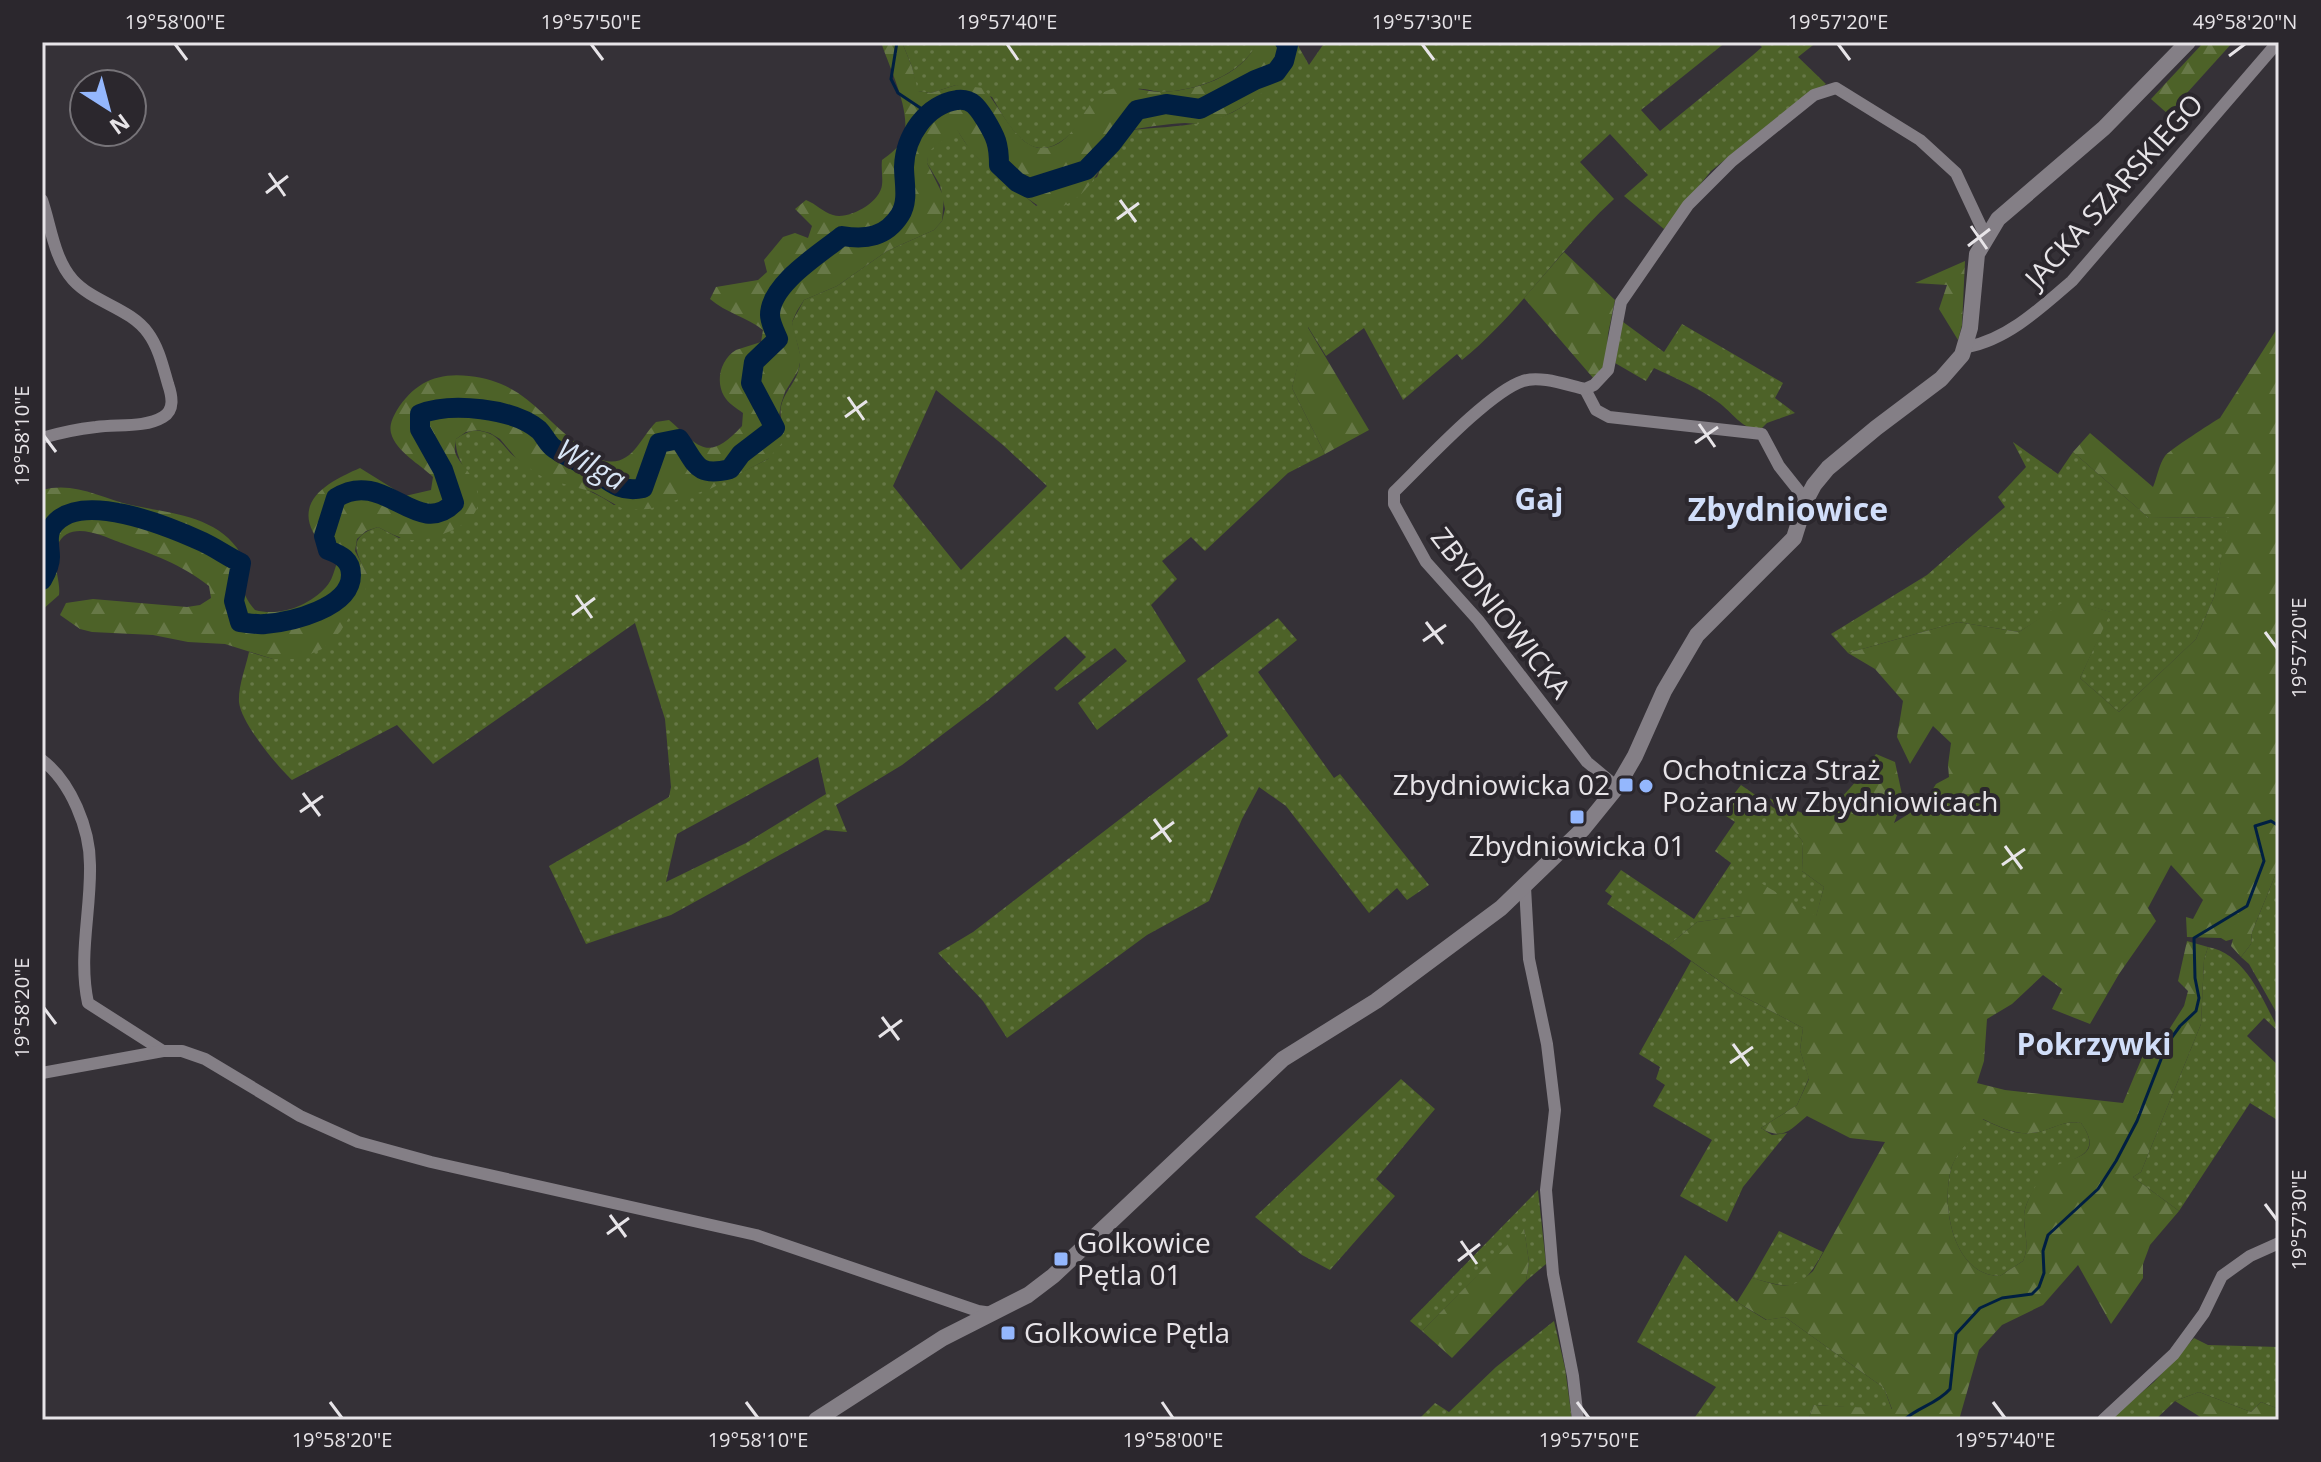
<svg xmlns="http://www.w3.org/2000/svg" width="2321" height="1462" viewBox="0 0 2321 1462" font-family="'Open Sans',sans-serif">
<style>
.grass{fill:url(#grass-dots);fill-rule:evenodd}
.forest{fill:url(#forest-firs);fill-rule:evenodd}
.lines{fill:none;stroke-linecap:round;stroke-linejoin:round}
.stream{stroke:#001f42;stroke-width:3}
.river{stroke:#001f42;stroke-width:20}
.minor{stroke:#847f86;stroke-width:12}
.tertiary{stroke:#847f86;stroke-width:16}
.ticks{fill:none;stroke:#e7e4e8;stroke-width:3}
.poi-dot{fill:#94b7fd;stroke:#2b272d;stroke-width:3}
.labels{text-anchor:middle;stroke-width:8;stroke-linejoin:round;paint-order:stroke}
.street-label{font-size:28px;fill:#e7e4e8;stroke:#2b272d}
.poi-label{font-size:28px;fill:#e7e4e8;stroke:#2b272d;text-anchor:start}
.water-label{font-size:30px;font-style:italic;fill:#d8e5f5;stroke:#2b272d}
.neighbourhood-label{font-size:30px;font-weight:bold;fill:#d1def9;stroke:#2b272d}
.quarter-label{font-size:32px;font-weight:bold;fill:#d1def9;stroke:#2b272d}
.neatline{fill:none;stroke:#e7e4e8;stroke-width:3}
.ticks-label{font-size:20px;text-anchor:middle;fill:#e7e4e8}
</style>
<defs>
<pattern id="grass-dots" width="8" height="8" patternUnits="userSpaceOnUse" patternTransform="scale(2)"><rect width="8" height="8" fill="#4d6228"/><path d="M2 2h.1M6 6h.1" fill="none" stroke="#677847" stroke-width="1.8" stroke-linecap="round"/></pattern>
<pattern id="forest-firs" width="22" height="20" patternUnits="userSpaceOnUse" patternTransform="scale(2)"><rect width="22" height="20" fill="#4d6228"/><path d="M5 1l3.5 6h-7zM16 11l3.5 6h-7z" fill="#677847"/></pattern>
</defs>
<rect width="100%" height="100%" fill="#353137"/>
<g class="grass">
<path d="M902,42H1257V44C1239,76 1198,90 1162,92C1154,92 1145,88 1138,89C1126,90 1113,97 1102,101C1098,102 1094,102 1091,105C1087,108 1083,116 1081,120C1073,133 1058,148 1042,148C1019,148 1002,114 992,97L956,85L931,93L917,91L912,67Z"/>
<path d="M1289,42H1296L1309,65L1325,42H1726L1641,110L1660,131L1753,55L1762,47L1757,42H1817L1798,57L1826,84L1773,121L1711,171L1664,229L1624,196L1648,175L1610,134L1580,162L1614,199C1559,249 1520,313 1462,360L1457,354L1403,400L1364,328L1326,356L1308,327L1292,388L1325,454L1288,473L1205,551L1191,537L1162,561L1177,579L1151,605L1186,661L1097,730L1078,703L1127,661L1115,648L1057,691L1054,688L1086,657L1065,636L987,701L902,765L836,805L847,832L825,830L671,915L586,944L549,866L669,797L671,787L665,719L635,623L433,764L397,725L292,780C277,766 241,723 239,702C238,687 246,666 249,652L273,659L367,574C355,551 347,537 378,527L399,538L478,498C473,476 454,461 456,439C466,432 473,428 485,432C501,436 505,451 518,459C547,479 585,484 614,505L742,472L768,459L784,428C771,396 799,388 800,361C801,349 793,335 792,322L804,300L837,286L887,251L934,230L942,221L945,209L940,185L927,163L928,151L957,129C975,164 1009,181 1036,206L1097,177L1106,155L1122,131C1167,125 1218,130 1254,98C1268,85 1279,62 1290,45ZM936,390L1003,445L1047,486L961,570L893,486ZM818,757L826,794L746,843L666,882L677,834Z"/>
<path d="M1619,319L1664,352L1682,324L1783,383L1775,398L1795,413L1767,423L1759,431C1740,427 1733,413 1718,402C1699,388 1675,378 1654,368L1646,381L1615,363Z"/>
<path d="M2013,442L2058,474L2073,452L2149,518L2230,517L2214,597L2196,639L2119,712L2080,678L2110,612L2069,600L2019,632L1958,622L1848,653L1831,634L1927,575L2005,507L1998,497L2026,467Z"/>
<path d="M1278,618L1297,640L1258,672L1334,778L1340,774L1429,885L1407,900L1397,888L1369,913L1286,806L1259,787L1242,819L1209,901L1147,935L1007,1038L983,1001L938,953L973,932L1228,736L1197,679Z"/>
<path d="M1741,785L1781,813L1803,842L1802,871L1824,887L1816,917L1742,916L1697,922L1669,945L1607,904L1612,896L1605,891L1621,870L1694,919L1731,863L1715,851L1735,822L1720,812Z"/>
<path d="M2279,866V1017L2249,964L2241,957L2251,944L2252,932Z"/>
<path d="M2208,947C2246,954 2262,999 2279,1030V1032L2264,1018L2247,1036L2279,1066V1121L2250,1103L2179,1211L2133,1177L2141,1172L2201,1024L2204,960Z"/>
<path d="M1691,961L1735,992L1803,1028L1800,1050L1809,1078L1797,1105L1761,1128L1772,1135L1787,1133L1743,1187L1727,1222L1680,1196L1712,1140L1653,1106L1665,1085L1656,1079L1660,1067L1639,1054Z"/>
<path d="M1401,1079L1435,1109L1376,1179L1395,1196L1330,1270L1302,1255L1255,1217Z"/>
<path d="M1982,1119C1998,1126 2014,1135 2031,1133C2049,1132 2063,1119 2081,1123C2110,1163 2056,1157 2043,1177C2035,1188 2024,1203 2024,1217C2024,1233 2030,1245 2023,1261L2000,1276C1952,1276 1940,1202 1952,1166C1958,1149 1974,1136 1982,1119Z"/>
<path d="M1538,1190L1546,1264L1526,1281L1529,1262L1524,1229L1422,1331L1410,1321Z"/>
<path d="M1779,1231L1823,1252C1801,1293 1792,1289 1752,1278Z"/>
<path d="M1685,1255L1737,1302L1766,1320L1785,1317L1884,1388L1892,1410L1814,1405L1808,1420H1693L1716,1387L1637,1342Z"/>
<path d="M1554,1321L1565,1368L1572,1420H1418L1435,1403L1449,1412L1496,1367Z"/>
<path d="M2194,1338L2208,1345L2279,1347V1409L2261,1402L2251,1412L2199,1392L2175,1401L2155,1420H2113L2111,1418L2154,1382Z"/>
</g>
<g class="forest">
<path d="M881,42H902L912,67L918,91L931,93L956,85L983,88C999,104 1016,147 1041,148C1078,148 1080,100 1109,90C1125,84 1142,91 1158,92C1192,92 1243,77 1257,42H1289C1289,48 1290,55 1288,61C1280,86 1229,119 1204,123C1198,125 1191,123 1185,123C1164,124 1142,128 1122,131C1098,167 1093,200 1047,212L997,177L970,150L957,130L929,151L927,163L944,197L942,221L934,230L887,251L837,286L804,300L797,311L792,322L801,358L798,371L785,392L781,404L779,416L784,428V441L768,459L710,489L649,509L625,510L593,492L546,479L536,473L516,458L500,439L490,433L478,430L466,432L456,439C456,444 454,448 455,452C457,459 465,467 469,473C489,506 475,522 443,534C413,545 405,541 378,527L366,531L357,539L355,551L367,574V586L362,597L340,632L322,649L299,659H273L225,644L188,642L153,635L92,632L80,629L60,615L66,603L93,599L187,607L200,605L211,598L209,586C181,564 152,554 119,542C101,535 68,519 57,546C51,561 61,580 59,595L42,610V490C74,481 101,498 131,505C167,513 213,515 237,548C244,559 241,565 241,577C241,590 247,601 255,610C279,617 309,606 326,587C332,581 334,571 337,563C330,552 319,543 313,532C295,497 335,479 360,468L405,496L431,490L433,477C420,464 396,452 391,433C389,425 393,417 397,410C414,383 437,372 469,376C524,382 540,416 580,446C588,452 596,460 606,461C632,466 641,437 656,422L669,420C699,446 707,464 742,426L743,413C736,408 728,403 724,396C715,380 721,359 736,350C744,347 753,345 761,342L763,330C747,317 726,313 710,299L716,287L758,280L767,272L764,260L783,237L795,233L808,238L812,226L795,209L806,200C816,204 823,212 833,215C848,220 880,203 882,185C883,177 881,169 882,160C890,154 899,148 903,138C913,114 889,67 881,42Z"/>
<path d="M2204,42H2233L2168,114L2151,99Z"/>
<path d="M1564,252L1615,300L1608,334L1606,363L1594,379L1524,298Z"/>
<path d="M1965,261L1962,325L1958,340L1939,309L1947,285L1915,283Z"/>
<path d="M1307,326L1369,430L1325,454L1292,388Z"/>
<path d="M2278,327L2279,866L2252,932L2251,944L2241,957L2231,946L2233,939L2226,941L2221,938L2187,937L2186,917L2193,919L2203,900L2171,865L2148,908L2156,921L2119,974L2090,1024L2052,1009L2062,989L2043,975L2012,1004L1987,1019L1984,1061L1977,1083L2005,1090L2123,1103L2146,1048L2156,1050L2184,1006L2188,991L2178,981L2187,941L2208,947L2204,960L2201,1024L2141,1172L2133,1177L2179,1211L2150,1245L2143,1264V1278L2111,1324L2078,1265L2043,1305L2002,1325L1979,1350L1959,1420H1808L1814,1405L1892,1409L1884,1388L1785,1317L1767,1320L1737,1302L1752,1278C1779,1285 1790,1293 1813,1271L1885,1142L1850,1138L1807,1116C1790,1130 1783,1141 1761,1128L1797,1105L1809,1079L1800,1050L1803,1028L1735,992L1669,945L1697,922L1741,916L1744,891L1759,882L1816,916L1824,887L1802,871L1803,842L1769,798C1779,802 1802,815 1811,815C1833,816 1865,770 1876,754L1895,762L1903,799L1894,823L1923,805L1936,784L1949,777L1948,765L1951,743L1933,726L1910,764L1897,737L1903,701L1875,669L1848,653L1958,622L2019,632L2068,599L2111,612L2080,678L2119,712L2196,639L2214,597L2229,517L2149,518L2073,452L2090,433L2153,487C2157,478 2159,464 2165,456C2168,451 2213,422 2220,418ZM1983,1119C1998,1126 2015,1135 2032,1133C2049,1132 2063,1119 2081,1123C2109,1162 2062,1156 2046,1172C2037,1182 2024,1203 2024,1217C2024,1233 2030,1245 2023,1261L2000,1276C1952,1276 1940,1202 1952,1166C1959,1148 1976,1136 1983,1119Z"/>
<path d="M1524,1228L1529,1262L1526,1281L1452,1358L1422,1331Z"/>
<path d="M2199,1392L2251,1412L2261,1402L2279,1409V1420H2205L2175,1401Z"/>
</g>
<g class="lines">
<g class="stream">
<path d="M897,42L891,79L898,93L928,113"/>
<path d="M1904,1420C1918,1407 1937,1404 1950,1389L1956,1334L1980,1308L2002,1298L2032,1294L2039,1287L2044,1273L2043,1251L2048,1235L2098,1189L2116,1161L2137,1121L2167,1044L2180,1026L2196,1011L2199,998L2195,978L2194,938L2247,906L2264,861L2255,826L2271,821L2279,826"/>
</g>
<path class="river" d="M42,580C46,573 50,565 50,557C50,547 46,536 52,527C78,488 170,527 203,542C216,548 228,557 241,563L234,601L240,622C248,623 257,625 265,624C291,622 351,608 351,575C351,560 341,555 328,550L324,536L336,498C384,467 417,540 454,503L443,470L420,429V414C451,402 513,408 539,430C545,436 548,445 555,449C566,457 581,462 593,470C610,482 621,493 643,488L659,443L679,439C696,462 695,478 730,469L741,454L775,428L751,383L754,362L778,339C775,332 770,322 770,315C770,284 820,254 842,236C866,240 886,237 900,215C909,201 904,182 904,167C905,136 926,105 957,100C972,98 978,108 985,119C996,137 999,144 999,165L1017,182L1029,188L1086,170L1112,143L1137,110L1166,104L1200,109L1255,80L1276,72L1284,61L1288,45L1285,42"/>
<g class="minor">
<path d="M42,200C51,226 54,259 73,280C94,303 130,308 148,333C159,348 163,367 168,384C172,396 175,410 163,417C145,428 117,424 96,427C78,429 59,433 42,438"/>
<path d="M1967,347C2007,340 2042,307 2072,281L2278,42"/>
<path d="M1585,389L1596,410L1609,417L1762,434L1779,466L1806,500"/>
<path d="M42,760C71,782 90,829 90,865C91,912 78,956 88,1003L163,1051"/>
<path d="M1617,787L1587,762L1478,620L1426,562L1394,504V492C1422,465 1489,392 1523,381C1540,375 1567,385 1585,389L1594,385L1608,370L1621,302L1688,205L1732,161L1814,95L1836,88L1920,140L1956,173L1986,237"/>
<path d="M1525,887L1529,959L1547,1044L1555,1110L1546,1190L1553,1274L1573,1376L1578,1420"/>
<path d="M42,1073L163,1051H182L205,1059L300,1116L358,1142L431,1162L756,1235L978,1311L992,1313"/>
<path d="M2103,1420L2174,1354L2204,1313L2222,1276L2250,1256L2279,1243"/>
</g>
<path class="tertiary" d="M816,1420L943,1338L1028,1295L1053,1276L1283,1059L1376,1001L1501,908L1583,829L1617,787L1635,756L1664,691L1697,635L1794,538L1806,500L1814,485L1828,468L1876,428L1941,379L1962,355L1970,328L1977,254L1998,219L2104,128L2188,42"/>
</g>
<path class="ticks" d="M175,44L187,60M591,44L603,60M1007,44L1018,60M1422,44L1434,60M1838,44L1850,60M2229,56L2245,44M269,173L285,196M266,193L288,176M1120,200L1136,222M1117,219L1139,203M1971,226L1987,249M1968,246L1990,229M848,397L864,420M845,417L867,401M1699,424L1715,447M44,436L56,452M1695,443L1718,427M576,595L592,618M572,615L595,598M1426,622L1443,644M2265,632L2277,648M1423,641L1446,625M303,793L320,816M300,812L323,796M1154,819L1171,842M1151,839L1174,822M2005,846L2022,869M2002,865L2025,849M44,1008L56,1024M882,1017L899,1040M879,1037L902,1020M1733,1044L1749,1066M1730,1063L1753,1047M2265,1204L2277,1220M610,1215L626,1237M607,1234L629,1218M1461,1241L1477,1264M1458,1261L1480,1244M330,1402L342,1418M746,1402L758,1418M1162,1402L1173,1418M1577,1402L1589,1418M1993,1402L2005,1418"/>
<g class="poi-dot">
<rect x="1618" y="777" width="16" height="16" rx="4"/>
<circle cx="1646" cy="786" r="8"/>
<rect x="1569" y="809" width="16" height="16" rx="4"/>
<rect x="1053" y="1251" width="16" height="16" rx="4"/>
<rect x="1000" y="1325" width="16" height="16" rx="4"/>
</g>
<g class="labels">
<g class="street-label">
<text transform="translate(2114 191) rotate(-48)" y="10">JACKA SZARSKIEGO</text>
<text transform="translate(1501 613) rotate(52)" y="10">ZBYDNIOWICKA</text>
</g>
<g class="poi-label">
<text x="1662" y="780">Ochotnicza Straż<tspan x="1662" dy="32">Pożarna w Zbydniowicach</tspan></text>
<text x="1610" y="795" text-anchor="end">Zbydniowicka 02</text>
<text x="1577" y="856" text-anchor="middle">Zbydniowicka 01</text>
<text x="1077" y="1253">Golkowice<tspan x="1077" dy="32">Pętla 01</tspan></text>
<text x="1024" y="1343">Golkowice Pętla</text>
</g>
<g class="water-label">
<text transform="translate(591 465) rotate(29)" y="10">Wilga</text>
</g>
<g class="neighbourhood-label">
<text x="1539" y="510">Gaj</text>
<text x="2094" y="1055">Pokrzywki</text>
</g>
<g class="quarter-label">
<text x="1788" y="521">Zbydniowice</text>
</g>
</g>
<rect width="2321" height="1462" fill="none" stroke="#2b272d" stroke-width="88"/>
<g transform="translate(108 108) rotate(144)"><circle r="38" fill="#2b272d" stroke="#767378" stroke-width="2"/>
<path d="M0-6L14 30L0 20L-14 30Z" fill="#94b7fd"/>
<text y="-12" font-size="22" font-weight="bold" text-anchor="middle" fill="#e7e4e8">N</text>
</g>
<rect x="44" y="44" width="2233" height="1374" class="neatline"/>
<g class="ticks-label">
<text x="175" y="29">19°58'00"E</text>
<text x="591" y="29">19°57'50"E</text>
<text x="1007" y="29">19°57'40"E</text>
<text x="1422" y="29">19°57'30"E</text>
<text x="1838" y="29">19°57'20"E</text>
<text x="2245" y="29">49°58'20"N</text>
<text transform="translate(22 436) rotate(-90)" y="7">19°58'10"E</text>
<text transform="translate(2299 648) rotate(-90)" y="7">19°57'20"E</text>
<text transform="translate(22 1008) rotate(-90)" y="7">19°58'20"E</text>
<text transform="translate(2299 1220) rotate(-90)" y="7">19°57'30"E</text>
<text x="342" y="1447">19°58'20"E</text>
<text x="758" y="1447">19°58'10"E</text>
<text x="1173" y="1447">19°58'00"E</text>
<text x="1589" y="1447">19°57'50"E</text>
<text x="2005" y="1447">19°57'40"E</text>
</g>
</svg>
